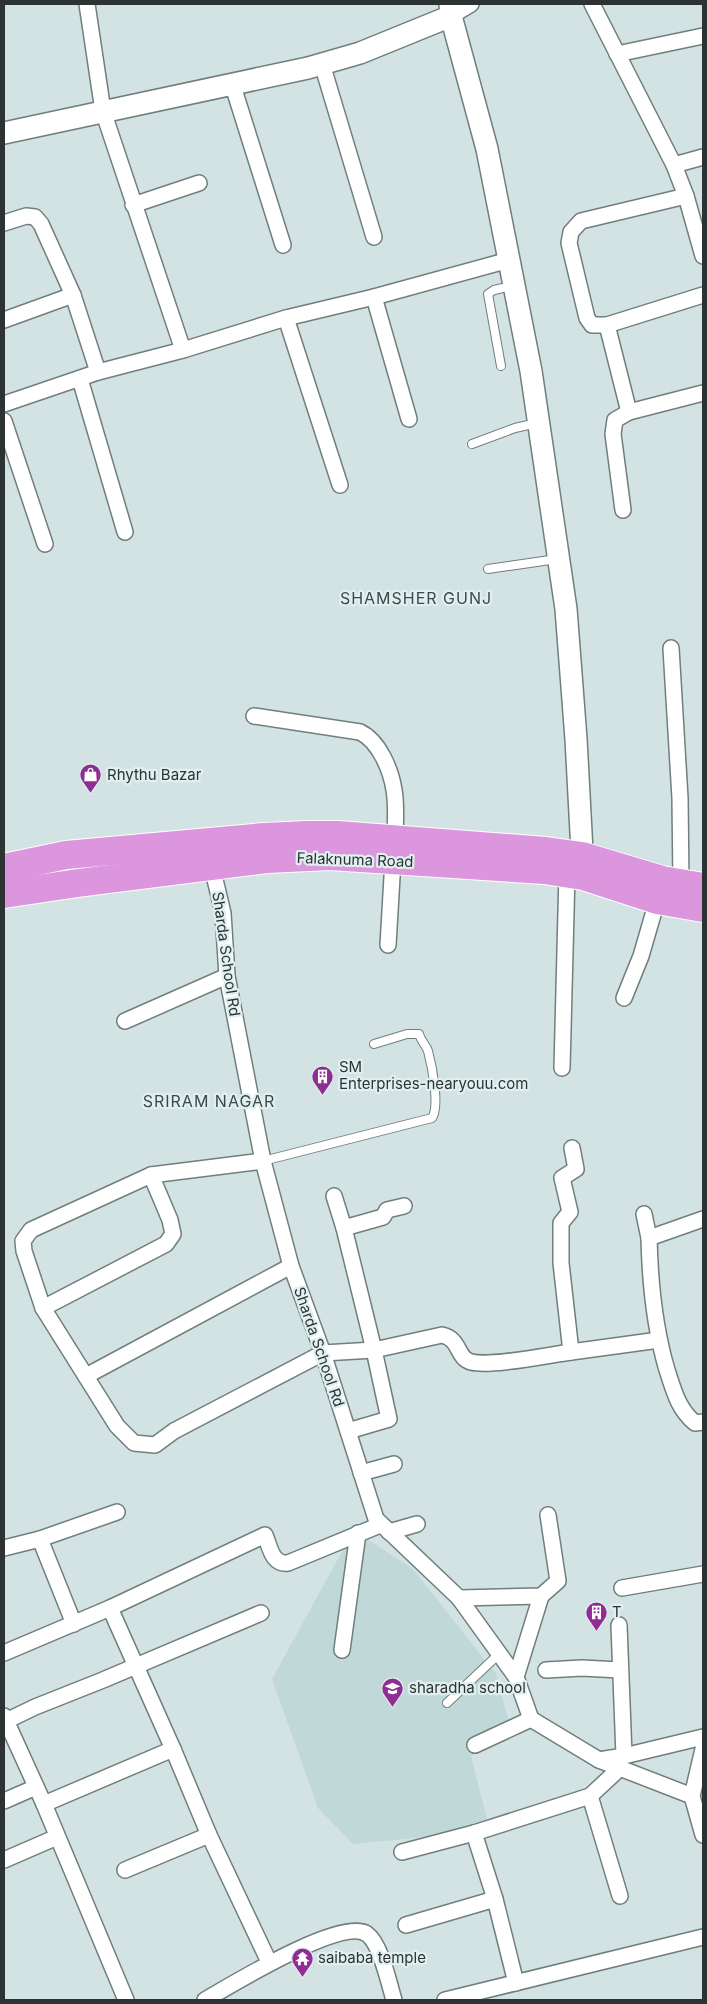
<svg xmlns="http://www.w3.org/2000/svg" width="707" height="2004" viewBox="0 0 707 2004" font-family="Inter,sans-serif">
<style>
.built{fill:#c0d9d8}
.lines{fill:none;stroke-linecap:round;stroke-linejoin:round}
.lane-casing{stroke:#707e7e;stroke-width:10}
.street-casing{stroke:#707e7e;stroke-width:18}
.secondary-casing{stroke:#707e7e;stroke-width:24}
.highway-casing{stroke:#fff;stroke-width:30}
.lane{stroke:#fff;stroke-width:8}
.street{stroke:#fff;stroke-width:15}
.secondary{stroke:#fff;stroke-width:21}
.highway{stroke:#dc96de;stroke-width:28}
.labels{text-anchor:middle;stroke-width:4.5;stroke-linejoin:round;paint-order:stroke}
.poi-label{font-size:15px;fill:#2d3333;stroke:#e0efef;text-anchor:start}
.street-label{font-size:15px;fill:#2d3333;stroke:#e0efef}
.neighbourhood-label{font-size:16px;letter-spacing:1px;fill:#3d4a49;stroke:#e0efef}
</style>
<rect width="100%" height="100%" fill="#d3e2e2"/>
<path class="built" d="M355,1528L358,1533L413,1569L496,1674L512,1734L471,1756L487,1819L435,1836L353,1844L318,1808L272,1679Z"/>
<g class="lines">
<defs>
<g id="lane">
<path d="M501,366L488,294L494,290L512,286"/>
<path d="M472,444L515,428L537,423"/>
<path d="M488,569L557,559"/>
<path d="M263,1161L432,1118C440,1106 432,1066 428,1051C426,1045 421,1041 419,1034H407L374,1044"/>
<path d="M447,1703L500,1653"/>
</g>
<g id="street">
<path d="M87,4L103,111L183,350"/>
<path d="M592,4L674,165L686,196L703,256"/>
<path d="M451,16L471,4"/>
<path d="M617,54L703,36"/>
<path d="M322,64L374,237"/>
<path d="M232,83L283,245"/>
<path d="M674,165L703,157"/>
<path d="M686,196L581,221L571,232L569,243L587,318L592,325H607L703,295"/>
<path d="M133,205L199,183"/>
<path d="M4,223L26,216L35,217L41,224L73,295L98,372"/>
<path d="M374,297L409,419"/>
<path d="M286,318L340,485"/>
<path d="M4,320L73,295"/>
<path d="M607,325L629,412"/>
<path d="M80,379L125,532"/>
<path d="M4,404L98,372L183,350L286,318L374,297L509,260"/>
<path d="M4,421L45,544"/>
<path d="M623,510L613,434L615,420L629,412L703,393"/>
<path d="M671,648L680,798L681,884"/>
<path d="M254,716L360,732C379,741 391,770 394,790C397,806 395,824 395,841"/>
<path d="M212,860V867L223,913L227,976L263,1161L291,1266L323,1353L376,1519L459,1598L516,1677L531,1719L599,1760"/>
<path d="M388,945L393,860"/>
<path d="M624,998L641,956L659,894"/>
<path d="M125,1021L227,976"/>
<path d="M562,1068L567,873"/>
<path d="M263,1161L151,1175L31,1230L23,1241L24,1251L43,1308L117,1426L134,1443L155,1445L174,1431L323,1353L374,1350L442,1335C461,1339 456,1358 471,1362C491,1367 548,1355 571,1352L561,1263V1223L570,1212L562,1178L576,1169L572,1148"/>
<path d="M334,1196L344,1228"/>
<path d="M644,1214L649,1238L703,1219"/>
<path d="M649,1238C650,1284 654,1326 667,1370C674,1391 678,1409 695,1423L703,1422"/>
<path d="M43,1308L166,1244L173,1234L170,1220L151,1175"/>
<path d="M571,1352L659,1340"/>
<path d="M86,1376L291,1266"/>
<path d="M348,1431L389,1419L374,1350L344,1228L383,1217L387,1210L404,1206"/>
<path d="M361,1473L394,1464"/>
<path d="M389,1532L417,1524"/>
<path d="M40,1539L74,1624"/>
<path d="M4,1548L40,1539L117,1512"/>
<path d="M622,1588L703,1574"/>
<path d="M459,1598L541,1596L558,1581L548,1515"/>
<path d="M110,1608L173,1749L209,1835L269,1962"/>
<path d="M619,1625L624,1756"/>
<path d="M342,1650L358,1533"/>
<path d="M4,1653L110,1608L265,1535C270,1547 272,1565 288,1563L380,1525"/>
<path d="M546,1670L582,1668L620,1670"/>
<path d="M516,1677L541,1596"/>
<path d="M4,1716L44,1804L126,2000"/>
<path d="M4,1722L35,1707L103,1680L261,1613"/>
<path d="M475,1745L531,1719"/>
<path d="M703,1749L692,1796L703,1835"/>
<path d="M590,1796L620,1896"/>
<path d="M692,1796L599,1760L624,1756L703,1737"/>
<path d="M4,1801L36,1787"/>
<path d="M44,1804L173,1749"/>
<path d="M402,1852L474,1833L590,1796L619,1769"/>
<path d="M4,1860L57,1837"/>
<path d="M125,1870L209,1835"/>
<path d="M495,1899L516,1983"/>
<path d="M406,1925L495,1899L474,1833"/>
<path d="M205,2000C231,1985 342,1917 367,1934C381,1944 389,1984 394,2000"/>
<path d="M445,2000L703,1937"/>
</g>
<g id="secondary">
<path d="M450,4L451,16L487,149L531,371L566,609L576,739L583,870"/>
<path d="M4,133L308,68L360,53L451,16"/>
</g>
<g id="highway">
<path d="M4,868L66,855L264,837L306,835H338L546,851L582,856L662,880L703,887"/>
<path d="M4,894L78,883L267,859L330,856L544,870L583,876L657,900L703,908"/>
</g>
</defs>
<use href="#lane" class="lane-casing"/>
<use href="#street" class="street-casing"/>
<use href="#secondary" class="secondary-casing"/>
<use href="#highway" class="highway-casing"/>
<use href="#lane" class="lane"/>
<use href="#street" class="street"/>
<use href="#secondary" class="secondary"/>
<use href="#highway" class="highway"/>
</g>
<defs>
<symbol id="shop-pin" viewBox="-11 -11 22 30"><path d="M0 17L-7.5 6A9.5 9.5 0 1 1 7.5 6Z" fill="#902d95" stroke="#e0efef"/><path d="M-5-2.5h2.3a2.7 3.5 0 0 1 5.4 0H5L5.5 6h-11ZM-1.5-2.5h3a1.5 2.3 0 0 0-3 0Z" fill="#fff"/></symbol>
<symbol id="building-pin" viewBox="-11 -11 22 30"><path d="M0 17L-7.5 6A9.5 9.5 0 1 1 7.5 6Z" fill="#902d95" stroke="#e0efef"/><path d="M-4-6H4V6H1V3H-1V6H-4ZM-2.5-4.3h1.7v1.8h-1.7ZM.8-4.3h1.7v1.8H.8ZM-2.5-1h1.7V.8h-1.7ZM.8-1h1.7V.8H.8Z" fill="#fff"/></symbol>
<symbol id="school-pin" viewBox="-11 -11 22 30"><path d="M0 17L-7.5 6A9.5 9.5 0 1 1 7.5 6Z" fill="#902d95" stroke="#e0efef"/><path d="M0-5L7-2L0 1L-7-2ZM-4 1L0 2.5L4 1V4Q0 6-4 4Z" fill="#fff"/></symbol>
<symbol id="temple-pin" viewBox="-11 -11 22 30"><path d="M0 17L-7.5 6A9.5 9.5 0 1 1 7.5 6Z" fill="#902d95" stroke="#e0efef"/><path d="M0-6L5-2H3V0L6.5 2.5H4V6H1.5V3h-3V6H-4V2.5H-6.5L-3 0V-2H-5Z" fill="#fff"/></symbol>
</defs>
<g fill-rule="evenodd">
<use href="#shop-pin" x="78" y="762" width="25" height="34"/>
<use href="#building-pin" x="310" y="1064" width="25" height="34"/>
<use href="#building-pin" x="584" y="1600" width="25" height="34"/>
<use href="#school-pin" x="380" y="1676" width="25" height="34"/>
<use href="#temple-pin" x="290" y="1946" width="25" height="34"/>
</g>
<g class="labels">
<g class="poi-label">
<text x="107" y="780">Rhythu Bazar</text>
<text x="339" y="1072">SM<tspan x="339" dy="17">Enterprises-nearyouu.com</tspan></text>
<text x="612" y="1617">T</text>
<text x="409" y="1693">sharadha school</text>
<text x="318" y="1963">saibaba temple</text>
</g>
<g class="street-label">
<text transform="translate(355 860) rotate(2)" y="5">Falaknuma Road</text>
<text transform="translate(226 954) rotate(82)" y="5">Sharda School Rd</text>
<text transform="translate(319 1347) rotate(71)" y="5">Sharda School Rd</text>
</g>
<g class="neighbourhood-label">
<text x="416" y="604">SHAMSHER GUNJ</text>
<text x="209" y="1107">SRIRAM NAGAR</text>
</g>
</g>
<rect width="707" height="2004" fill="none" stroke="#2d3333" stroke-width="10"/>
</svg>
